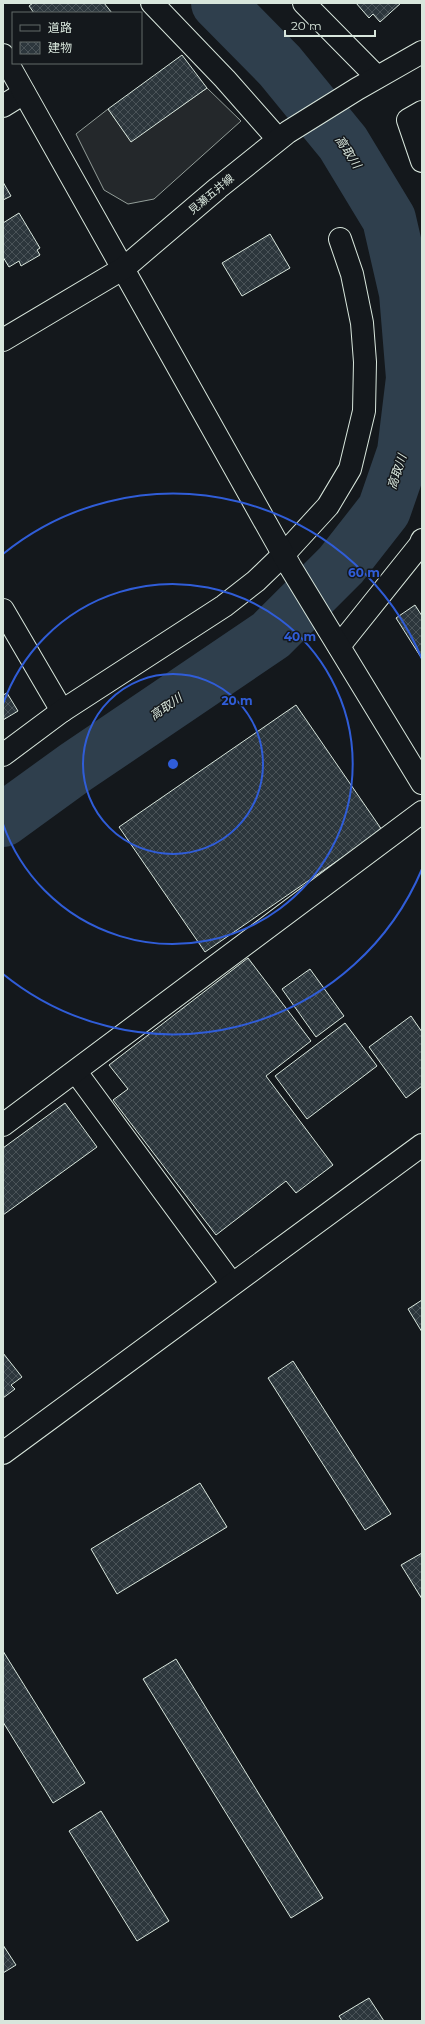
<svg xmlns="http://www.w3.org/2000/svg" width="425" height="2024" viewBox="0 0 425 2024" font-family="Montserrat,'Noto Sans JP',sans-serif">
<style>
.parking{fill:#24282b;stroke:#939e99}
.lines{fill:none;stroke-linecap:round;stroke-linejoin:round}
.river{stroke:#2f3f4d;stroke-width:54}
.building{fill:url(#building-cross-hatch);stroke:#d8e6dc}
.street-casing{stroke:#d8e6dc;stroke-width:24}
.secondary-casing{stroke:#d8e6dc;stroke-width:24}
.street{stroke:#14181c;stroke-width:22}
.secondary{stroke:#14181c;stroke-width:22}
.ring{fill:none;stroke:#305dd8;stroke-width:2}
.labels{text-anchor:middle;stroke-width:3;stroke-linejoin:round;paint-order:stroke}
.street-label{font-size:11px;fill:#d8e6dc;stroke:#14181c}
.water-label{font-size:12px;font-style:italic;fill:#d8e6dc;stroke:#14181c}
.centre{fill:#305dd8;stroke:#14181c;stroke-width:2}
.ring-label{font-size:12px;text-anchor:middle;font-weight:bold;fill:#305dd8;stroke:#14181c;stroke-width:3;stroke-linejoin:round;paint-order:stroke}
</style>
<defs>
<pattern id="building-cross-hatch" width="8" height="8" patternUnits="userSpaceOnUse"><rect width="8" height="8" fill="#2c363c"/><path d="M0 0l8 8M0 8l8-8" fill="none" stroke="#4a5358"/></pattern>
</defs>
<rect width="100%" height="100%" fill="#14181c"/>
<path class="parking" d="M207,88L241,121L154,199L128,204L104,190L76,134L108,109L131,141Z"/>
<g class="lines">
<path class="river" d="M3,820L76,767L271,635L341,565L384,510L404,452L413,378L406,293L389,219L343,143L280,66L218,3"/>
</g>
<g class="building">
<path d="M33,3H104L112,13H34L29,6Z"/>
<path d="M356,3H401L380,22L373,14L369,18Z"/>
<path d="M182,55L207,88L131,142L108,109Z"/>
<path d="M3,182L11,196L3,200Z"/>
<path d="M19,213L40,248L37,250L40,255L21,266L19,261L9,267L3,257V223Z"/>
<path d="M270,234L290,268L242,296L222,263Z"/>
<path d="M415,605L422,616V659L396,618Z"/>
<path d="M7,693L18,711L3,720V695Z"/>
<path d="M296,705L382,830L205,952L119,827Z"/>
<path d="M248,958L311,1041L266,1076L333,1165L296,1193L286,1181L216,1235L113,1100L128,1089L109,1065Z"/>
<path d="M310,969L344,1016L316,1037L282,989Z"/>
<path d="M411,1016L422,1032V1086L406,1098L369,1047Z"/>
<path d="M345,1023L377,1066L307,1119L275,1076Z"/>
<path d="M65,1103L97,1147L3,1215V1148Z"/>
<path d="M422,1300V1332L408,1309Z"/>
<path d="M3,1353L22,1377L11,1385L15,1389L3,1398Z"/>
<path d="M293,1361L391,1514L365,1530L268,1378Z"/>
<path d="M200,1483L227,1527L117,1594L91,1549Z"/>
<path d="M422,1553V1599L401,1565Z"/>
<path d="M3,1651L85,1783L53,1803L3,1722Z"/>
<path d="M176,1659L323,1898L291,1918L143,1679Z"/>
<path d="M101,1811L169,1921L137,1941L69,1831Z"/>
<path d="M3,1945L16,1965L3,1973Z"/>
<path d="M369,1998L384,2021H342L339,2016Z"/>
</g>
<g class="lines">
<defs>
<g id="street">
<path d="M152,3L225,79L278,139"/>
<path d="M304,3L377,77"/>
<path d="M3,106L24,93"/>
<path d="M422,112L408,120L422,161"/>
<path d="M3,610L62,711"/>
<path d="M339,646L420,545L422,540"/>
<path d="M3,755L62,711L224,606L256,581L284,554L328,506L350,469L364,411L365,362L362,323L352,274L340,239"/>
<path d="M76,1072L232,1284"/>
<path d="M3,1125L422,812"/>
</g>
<g id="secondary">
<path d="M3,55L291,568L422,783"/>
<path d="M3,340L124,268L218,188L288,132L357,89L422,52"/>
<path d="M3,1453L422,1145"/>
</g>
</defs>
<use href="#street" class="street-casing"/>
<use href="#secondary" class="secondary-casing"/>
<use href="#street" class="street"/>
<use href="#secondary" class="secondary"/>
</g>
<g class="ring">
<circle cx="173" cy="764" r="90"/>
<path d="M3 704A180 180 0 1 1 3 824"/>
<path d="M422 869A270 270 0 0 1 3 974M3 554A270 270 0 0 1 422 659"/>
</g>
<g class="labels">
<g class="street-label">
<text transform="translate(211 194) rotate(-40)" y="4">見瀬五井線</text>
</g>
<g class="water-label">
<text transform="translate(348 152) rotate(57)" y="4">高取川</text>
<text transform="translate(397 472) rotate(-72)" y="4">高取川</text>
<text transform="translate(166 707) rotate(-35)" y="4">高取川</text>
</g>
</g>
<circle cx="173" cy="764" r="6" class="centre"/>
<g class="ring-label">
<text x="364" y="577">60 m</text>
<text x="300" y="641">40 m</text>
<text x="237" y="705">20 m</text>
</g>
<rect width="425" height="2024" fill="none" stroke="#d8e6dc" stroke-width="8"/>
<rect x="12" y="12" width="130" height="52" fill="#14181c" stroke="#626a69"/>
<rect x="20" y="25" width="20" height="6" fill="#14181c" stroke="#626a69"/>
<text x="48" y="32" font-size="12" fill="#d8e6dc">道路</text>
<rect x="20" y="42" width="20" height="12" fill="url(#building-cross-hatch)" stroke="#626a69"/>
<text x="48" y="52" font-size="12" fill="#d8e6dc">建物</text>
<path d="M285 30v6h90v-6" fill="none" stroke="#d8e6dc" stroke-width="2"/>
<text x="291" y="30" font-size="12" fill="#d8e6dc" stroke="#14181c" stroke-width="3" paint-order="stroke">20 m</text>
</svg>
